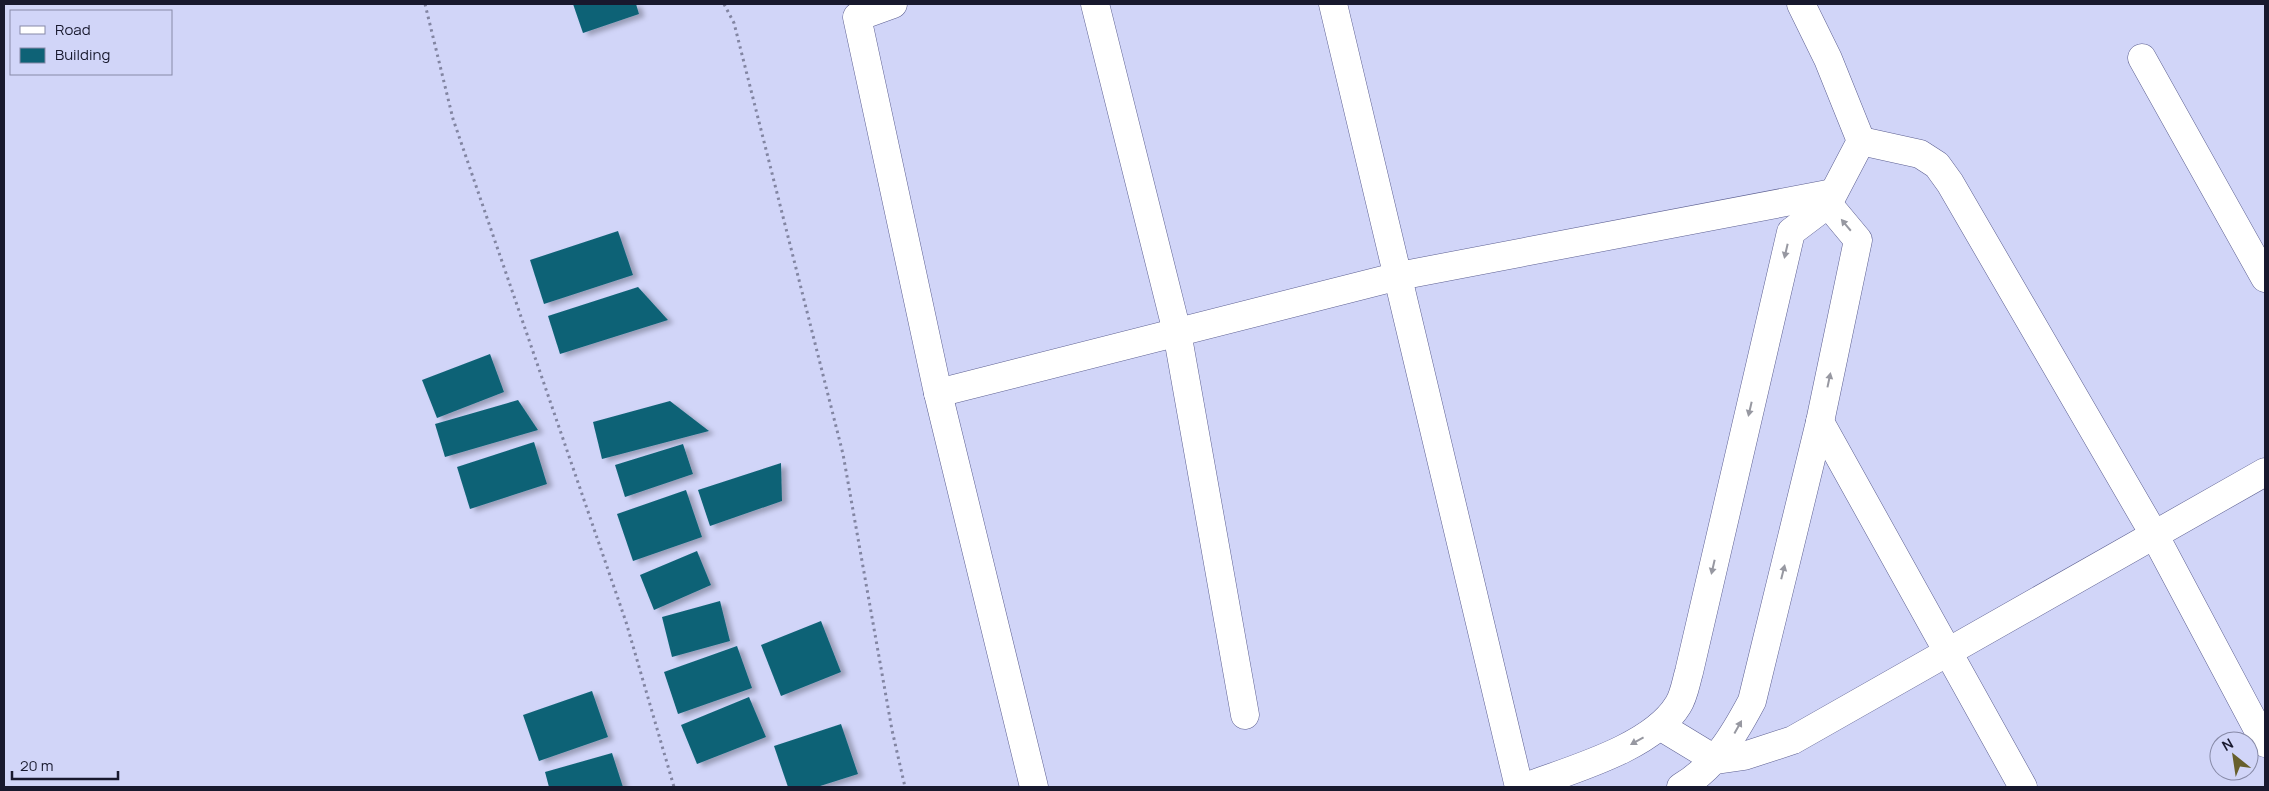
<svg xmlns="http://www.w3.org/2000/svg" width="2269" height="791" viewBox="0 0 2269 791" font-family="Manrope,sans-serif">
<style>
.building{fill:#0e6276;filter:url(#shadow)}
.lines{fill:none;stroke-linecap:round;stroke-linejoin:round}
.minor-casing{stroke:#5c5f91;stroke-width:29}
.path{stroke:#8285a2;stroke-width:3;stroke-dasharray:2.5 4;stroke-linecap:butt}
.minor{stroke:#fff;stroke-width:28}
.oneway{fill:#9798a1}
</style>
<defs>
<filter id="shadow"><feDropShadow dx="5.5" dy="3" stdDeviation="2.5" flood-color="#0004"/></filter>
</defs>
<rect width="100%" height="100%" fill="#d1d5f8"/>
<g class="building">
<path d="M573,4H636L639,14L583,33Z"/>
<path d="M618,231L633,275L544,304L530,260Z"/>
<path d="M638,287L668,320L560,354L548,316Z"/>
<path d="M490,354L504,392L437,418L422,380Z"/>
<path d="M518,400L538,430L445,457L435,424Z"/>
<path d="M670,401L709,431L602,459L593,422Z"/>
<path d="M534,442L547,484L470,509L457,467Z"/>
<path d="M683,444L693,474L625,497L615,465Z"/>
<path d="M781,463L782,501L710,526L698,490Z"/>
<path d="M686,490L702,537L633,561L617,514Z"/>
<path d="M697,551L711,585L654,610L640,575Z"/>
<path d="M720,601L730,641L672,657L662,617Z"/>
<path d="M821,621L841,672L781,696L761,645Z"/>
<path d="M737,646L752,688L678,714L664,672Z"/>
<path d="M592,691L608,737L539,761L523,715Z"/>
<path d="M749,697L766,737L697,764L681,725Z"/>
<path d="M841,724L858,774L817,787H788L774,746Z"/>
<path d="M612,753L623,787H549L545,772Z"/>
</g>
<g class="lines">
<defs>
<g id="minor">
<path d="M893,4L857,17L938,393L1034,787"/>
<path d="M1095,4L1177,332L1245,715"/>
<path d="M1333,4L1519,787"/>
<path d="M2142,58L2265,278"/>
<path d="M1861,141L1920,154L1937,165L1950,183L2155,536L2265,743"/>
<path d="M938,393L1399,276L1833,193"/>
<path d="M1820,422L2023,787"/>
<path d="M1660,726L1716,760L1744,756L1793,740L2265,472"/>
<path d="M1525,787C1570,770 1652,748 1678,705C1684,696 1686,682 1689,672L1791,232L1828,204L1861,141L1828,59L1801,4"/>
<path d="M1681,787C1715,767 1734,735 1752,701L1820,422L1858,240L1828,204"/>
</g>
</defs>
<use href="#minor" class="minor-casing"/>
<g class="path">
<path d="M425,4L453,119L626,622L674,787"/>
<path d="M724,4L734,23L843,454L892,730L905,787"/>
</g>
<use href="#minor" class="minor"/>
</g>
<defs><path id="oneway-solid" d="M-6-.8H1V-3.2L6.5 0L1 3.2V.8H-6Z" transform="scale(1.25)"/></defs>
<g class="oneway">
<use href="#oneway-solid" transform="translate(1846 225) rotate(-130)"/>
<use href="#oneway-solid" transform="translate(1786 251) rotate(103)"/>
<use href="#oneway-solid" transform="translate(1829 380) rotate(-78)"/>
<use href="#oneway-solid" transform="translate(1750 409) rotate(103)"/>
<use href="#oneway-solid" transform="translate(1713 567) rotate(103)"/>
<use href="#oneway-solid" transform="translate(1783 572) rotate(-76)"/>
<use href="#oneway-solid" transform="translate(1738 727) rotate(-61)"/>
<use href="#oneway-solid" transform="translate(1637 741) rotate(151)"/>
</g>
<rect width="2269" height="791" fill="none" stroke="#18192e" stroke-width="10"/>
<rect x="10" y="10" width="162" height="65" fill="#d1d5f8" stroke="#878aa7"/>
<rect x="20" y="26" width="25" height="8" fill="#ffffff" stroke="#878aa7"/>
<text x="55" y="35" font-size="15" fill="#18192e">Road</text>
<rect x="20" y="48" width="25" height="15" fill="#0e6276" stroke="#878aa7"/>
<text x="55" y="60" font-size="15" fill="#18192e">Building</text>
<g transform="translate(2234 756) rotate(330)"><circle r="24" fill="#d1d5f8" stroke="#878aa7"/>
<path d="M0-4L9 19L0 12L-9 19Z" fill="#675f2c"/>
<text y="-8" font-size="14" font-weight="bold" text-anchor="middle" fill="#18192e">N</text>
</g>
<path d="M12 771v8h106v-8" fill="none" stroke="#18192e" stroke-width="2.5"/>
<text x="20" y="771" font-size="15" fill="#18192e" stroke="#d1d5f8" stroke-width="4" paint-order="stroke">20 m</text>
</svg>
